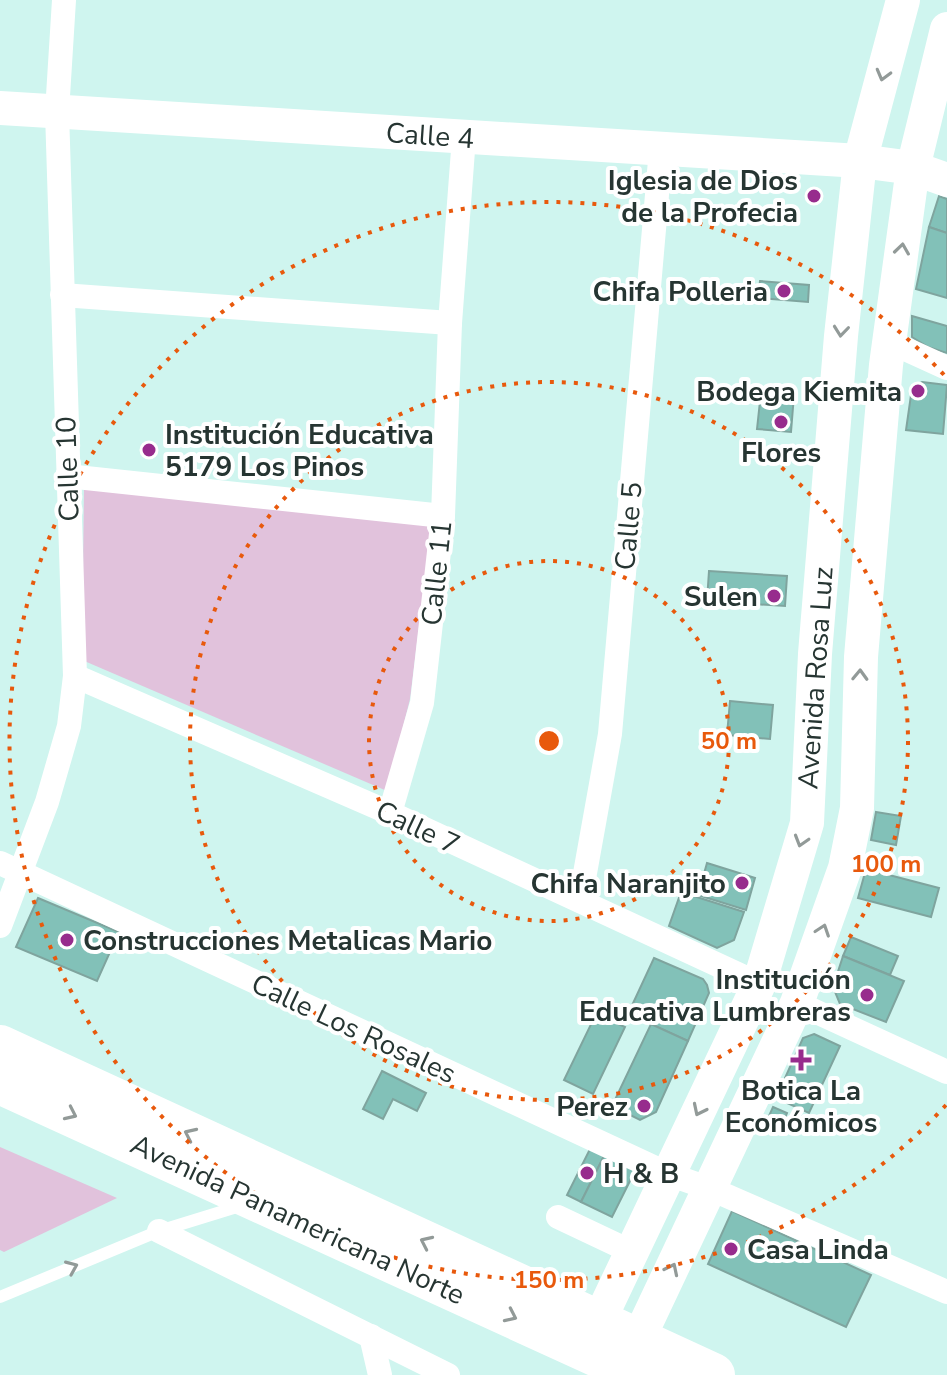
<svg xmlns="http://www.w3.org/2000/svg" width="947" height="1375" viewBox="0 0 947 1375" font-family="'Nunito Sans',sans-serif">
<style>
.green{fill:#e1c2dc}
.building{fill:#82c1b8;stroke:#7fa49e;stroke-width:2}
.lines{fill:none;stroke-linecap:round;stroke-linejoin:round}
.lane{stroke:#fff;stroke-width:12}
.street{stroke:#fff;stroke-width:24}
.secondary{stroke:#fff;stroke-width:34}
.highway{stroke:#fff;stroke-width:44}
.oneway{stroke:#929a98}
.ring{fill:none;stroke:#e8590c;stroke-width:4;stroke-dasharray:4 8}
.poi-dot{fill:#972c8d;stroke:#fff;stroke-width:3}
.labels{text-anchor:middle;stroke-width:8;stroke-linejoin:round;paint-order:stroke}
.street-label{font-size:28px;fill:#263532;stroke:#fff}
.poi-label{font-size:28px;font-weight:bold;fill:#263532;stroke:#fff;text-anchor:end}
.centre{fill:#e8590c;stroke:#fff;stroke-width:4}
.ring-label{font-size:24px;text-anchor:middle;font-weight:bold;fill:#e8590c;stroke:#fff;stroke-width:8;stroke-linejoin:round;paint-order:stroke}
</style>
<rect width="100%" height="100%" fill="#cff5ef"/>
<g class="green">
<path d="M84,487L432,522L410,699L387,791L82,660Z"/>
<path d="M0,1147L117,1198L4,1252L0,1250Z"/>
</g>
<g class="building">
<path d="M939,196L947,199V233L929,227Z"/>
<path d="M929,227L947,233V298L916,289Z"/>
<path d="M760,281L809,285L808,302L758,298Z"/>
<path d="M912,316L947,326V353L928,347L912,337Z"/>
<path d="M922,382L947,385L943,434L906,430L912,388Z"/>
<path d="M761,392L794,395L791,432L757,429Z"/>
<path d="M709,571L787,576L785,606L707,601Z"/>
<path d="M730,701L773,705L770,739L727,735Z"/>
<path d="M876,812L901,816L896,845L871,840Z"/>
<path d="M707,863L755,878L746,910L698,895Z"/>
<path d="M866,869L939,888L931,917L858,898Z"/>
<path d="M681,892L744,912L734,940L717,948L669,926Z"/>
<path d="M38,898L119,932L97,981L16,947Z"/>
<path d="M851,937L898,956L890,975L843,956Z"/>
<path d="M843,956L904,981L886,1022L840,1004L833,987Z"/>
<path d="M654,958L703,979L707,985L709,993L688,1041L628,1014Z"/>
<path d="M596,1014L625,1027L593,1094L564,1080Z"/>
<path d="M651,1024L688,1041L656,1112L640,1120L612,1106Z"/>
<path d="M814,1034L840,1046L809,1113L776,1098L803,1038Z"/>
<path d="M382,1071L426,1093L417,1111L393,1099L383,1119L363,1109Z"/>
<path d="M773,1107L787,1113L779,1133L764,1127Z"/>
<path d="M592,1145L606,1152L581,1202L567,1195Z"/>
<path d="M606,1152L637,1167L612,1217L581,1202Z"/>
<path d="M732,1211L871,1275L846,1327L708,1264Z"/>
</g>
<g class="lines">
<path class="lane" d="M0,1297L159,1231L240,1206"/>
<g class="street">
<path d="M62,295L450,323"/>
<path d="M890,342L947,368"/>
<path d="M67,476L443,516"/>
<path d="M75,676L390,813L759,984"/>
<path d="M390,813L422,703L443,516L450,323L464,137"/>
<path d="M0,863L668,1174L711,1189L947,1292"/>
<path d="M580,901L610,734L661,149"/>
<path d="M0,926L47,802L69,726L75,676L57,112L64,0"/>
<path d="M797,1003L947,1072"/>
<path d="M558,1217L632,1252"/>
<path d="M159,1231L448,1375"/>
<path d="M371,1336L380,1375"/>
</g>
<g class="secondary">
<path d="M0,108L860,161L913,168L947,180"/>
<path d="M599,1321L759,984L807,823L815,654L841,336L860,161L903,0"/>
<path d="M638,1340L797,1003L845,868L857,808L861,657L886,365L913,168L947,29"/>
</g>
<g class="highway">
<path d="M0,1047L713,1375"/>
<path d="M0,1082L641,1375"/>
</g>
</g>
<defs><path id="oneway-chevron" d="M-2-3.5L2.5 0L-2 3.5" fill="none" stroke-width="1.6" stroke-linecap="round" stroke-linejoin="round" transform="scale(2)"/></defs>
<g class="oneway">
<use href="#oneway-chevron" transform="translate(883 75) rotate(105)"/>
<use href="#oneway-chevron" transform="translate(902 249) rotate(-82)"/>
<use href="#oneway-chevron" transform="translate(841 331) rotate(96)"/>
<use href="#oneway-chevron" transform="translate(860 675) rotate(-88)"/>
<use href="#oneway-chevron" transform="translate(801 841) rotate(107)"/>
<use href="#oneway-chevron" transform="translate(823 930) rotate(-71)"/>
<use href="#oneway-chevron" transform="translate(699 1110) rotate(116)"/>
<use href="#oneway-chevron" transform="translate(71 1114) rotate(25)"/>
<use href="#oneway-chevron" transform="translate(190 1134) rotate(-155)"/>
<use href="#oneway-chevron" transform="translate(426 1242) rotate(-155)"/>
<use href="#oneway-chevron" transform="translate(72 1267) rotate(-23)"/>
<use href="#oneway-chevron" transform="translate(672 1269) rotate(-64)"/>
<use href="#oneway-chevron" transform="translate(511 1316) rotate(25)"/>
</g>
<g class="ring">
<circle cx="549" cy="741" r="180"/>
<circle cx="549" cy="741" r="359"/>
<path d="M946 1105A539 539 0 1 1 946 377"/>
</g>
<g class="poi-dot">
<circle cx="814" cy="196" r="8"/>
<circle cx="784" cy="291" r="8"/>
<circle cx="918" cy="391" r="8"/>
<circle cx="781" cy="422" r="8"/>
<circle cx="149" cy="450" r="8"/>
<circle cx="774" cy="596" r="8"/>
<circle cx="742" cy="883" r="8"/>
<circle cx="67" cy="940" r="8"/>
<circle cx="867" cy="995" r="8"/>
<path d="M797 1048h8v8h8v8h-8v8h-8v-8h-8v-8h8z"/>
<circle cx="644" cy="1106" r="8"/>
<circle cx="587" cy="1173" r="8"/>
<circle cx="731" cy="1249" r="8"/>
</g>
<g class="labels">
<g class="street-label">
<text transform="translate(430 135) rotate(4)" y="10">Calle 4</text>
<text transform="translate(67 469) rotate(-92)" y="10">Calle 10</text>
<text transform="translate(628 526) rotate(-85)" y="10">Calle 5</text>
<text transform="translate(436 573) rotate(-84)" y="10">Calle 11</text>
<text transform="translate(815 678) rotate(-86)" y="10">Avenida Rosa Luz</text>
<text transform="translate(418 827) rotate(25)" y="10">Calle 7</text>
<text transform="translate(354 1028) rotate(25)" y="10">Calle Los Rosales</text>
<text transform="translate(298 1219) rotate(25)" y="10">Avenida Panamericana Norte</text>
</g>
<g class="poi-label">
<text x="798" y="190">Iglesia de Dios<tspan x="798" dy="32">de la Profecia</tspan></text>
<text x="768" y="301">Chifa Polleria</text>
<text x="902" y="401">Bodega Kiemita</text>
<text x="165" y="444" text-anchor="start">Institución Educativa<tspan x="165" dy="32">5179 Los Pinos</tspan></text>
<text x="781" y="462" text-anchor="middle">Flores</text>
<text x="758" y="606">Sulen</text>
<text x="726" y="893">Chifa Naranjito</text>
<text x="83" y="950" text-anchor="start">Construcciones Metalicas Mario</text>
<text x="851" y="989">Institución<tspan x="851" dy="32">Educativa Lumbreras</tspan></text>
<text x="801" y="1100" text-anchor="middle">Botica La<tspan x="801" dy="32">Económicos</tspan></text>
<text x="628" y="1116">Perez</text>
<text x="603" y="1183" text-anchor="start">H &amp; B</text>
<text x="747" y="1259" text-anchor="start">Casa Linda</text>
</g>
</g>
<circle cx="549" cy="741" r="12" class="centre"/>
<g class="ring-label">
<text x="729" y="749">50 m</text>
<text x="886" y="872">100 m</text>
<text x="549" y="1288">150 m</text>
</g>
</svg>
